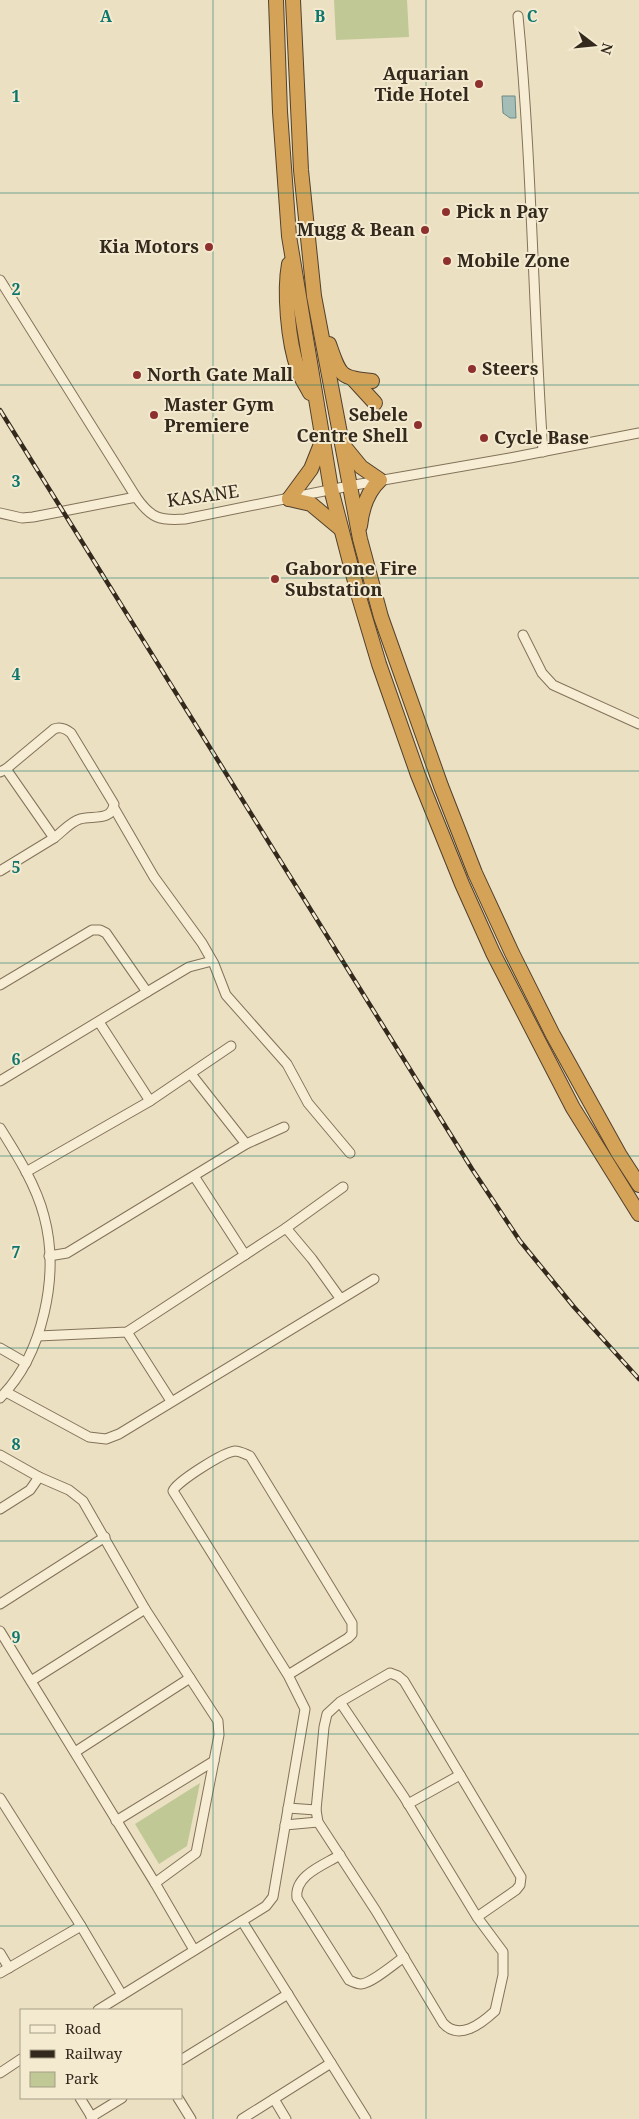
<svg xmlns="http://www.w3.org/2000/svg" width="639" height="2119" viewBox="0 0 639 2119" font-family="'Noto Serif',serif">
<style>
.green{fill:#c0c896}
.water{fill:#a4bdb7;stroke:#6c8a84}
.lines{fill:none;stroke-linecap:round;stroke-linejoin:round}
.minor-casing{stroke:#83725a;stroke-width:11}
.highway-casing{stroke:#51402e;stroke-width:16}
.minor{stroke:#f6edd4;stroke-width:9}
.highway{stroke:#d5a357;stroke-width:14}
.rail-casing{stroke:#34291d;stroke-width:4.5}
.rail{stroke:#f3ead0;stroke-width:2.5;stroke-dasharray:8;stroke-linecap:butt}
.grid{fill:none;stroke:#0f766e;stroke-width:1;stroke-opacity:0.55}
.poi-dot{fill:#8e312e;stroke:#f3ead0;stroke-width:2}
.labels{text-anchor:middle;stroke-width:4;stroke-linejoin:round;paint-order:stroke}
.poi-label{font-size:18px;font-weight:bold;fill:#34291d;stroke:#f3ead0;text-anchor:start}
.street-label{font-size:18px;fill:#34291d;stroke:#f3ead0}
.grid-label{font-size:16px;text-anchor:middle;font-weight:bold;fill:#0f766e;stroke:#f3ead0;stroke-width:4;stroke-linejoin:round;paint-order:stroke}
</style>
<rect width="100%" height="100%" fill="#ebe0c1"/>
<g class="green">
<path d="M334,0H407L409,37L336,40Z"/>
<path d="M200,1783L187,1846L159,1864L135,1824Z"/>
</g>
<path class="water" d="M502,96H515L516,118H510L503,113Z"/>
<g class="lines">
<defs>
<g id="minor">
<path d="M518,16C532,161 533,306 543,452"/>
<path d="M0,280L136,497"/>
<path d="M0,513L22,518L33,517L136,497C151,518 159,521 185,519L349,486L510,458L639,433"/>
<path d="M523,635L542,673L553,685L639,724"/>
<path d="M6,769L54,729C61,726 66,729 71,733L114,804C112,822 91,815 80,819C70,822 62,832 54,838"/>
<path d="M0,772L6,769L54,838L0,871"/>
<path d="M114,808L154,877L202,943L214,964L226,995L287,1064L308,1103L350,1153"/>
<path d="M0,985L92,930H100L106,933L147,992L0,1081"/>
<path d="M147,992L189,967L212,961"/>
<path d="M99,1022L150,1101"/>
<path d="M191,1074L246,1144"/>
<path d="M0,1128C17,1155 36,1185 44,1216C60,1275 43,1355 0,1398"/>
<path d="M26,1172L150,1101L231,1046"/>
<path d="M194,1176L245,1255"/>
<path d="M286,1228L312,1259L340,1298"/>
<path d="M49,1256L67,1253L246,1144L284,1127"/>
<path d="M127,1332L171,1401"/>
<path d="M38,1336L127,1332L286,1228L343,1187"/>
<path d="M0,1348L26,1363"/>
<path d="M6,1392L89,1437L106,1439L119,1434L374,1279"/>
<path d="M0,1455L39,1477L69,1490L83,1501L145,1609L218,1721L219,1735L196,1853L155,1883"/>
<path d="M0,1509L30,1490L39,1477"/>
<path d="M0,1604L105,1537"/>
<path d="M0,1631L155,1883L194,1950"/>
<path d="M31,1681L145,1609"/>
<path d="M340,1702L404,1797L477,1917L503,1952V1975L495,2011C481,2024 459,2041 443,2023L376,1911L318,1822L316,1810L324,1727L327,1714L340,1702L390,1673L398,1676L404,1681L521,1877L520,1885L516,1890L477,1917"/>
<path d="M75,1752L190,1678"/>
<path d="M0,1798L81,1926L122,1995"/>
<path d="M408,1804L460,1775"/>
<path d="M288,1808L316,1810"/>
<path d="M116,1821L214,1761"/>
<path d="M285,1825L318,1822"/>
<path d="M340,1855C324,1865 294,1875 297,1898L349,1980C353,1982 357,1984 361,1984C372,1983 394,1964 404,1957"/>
<path d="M242,1921L366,2119"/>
<path d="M0,1953L9,1968"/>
<path d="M0,1973L81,1926"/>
<path d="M98,2010L266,1906L273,1897L305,1709L288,1675L173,1491C176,1482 224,1452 235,1451C240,1451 245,1454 250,1456L352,1623V1634L348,1638L288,1675"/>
<path d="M181,2060L288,1994"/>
<path d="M0,2073L21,2059"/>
<path d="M80,2098L93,2119"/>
<path d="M178,2098L191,2119"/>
<path d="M274,2099L286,2119"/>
<path d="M91,2117L122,2098"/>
<path d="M242,2119L331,2063"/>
</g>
<g id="highway">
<path d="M276,0L280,112L289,236L331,489L359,597L379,664L418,775L462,884L493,953L573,1108L639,1214"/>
<path d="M293,0L301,170L314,296L360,539L381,617L441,786L475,873L512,953L553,1035L619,1154L639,1185"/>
<path d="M289,264C284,291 288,342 298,369C300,377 306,385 310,393"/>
<path d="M329,344C340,375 339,378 372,381"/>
<path d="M353,379L375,403"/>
<path d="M343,445L361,467L380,480C367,492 362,508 360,526"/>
<path d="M289,499L311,469L321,444"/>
<path d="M289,499L311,504L341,529"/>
</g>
</defs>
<use href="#minor" class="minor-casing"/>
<use href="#highway" class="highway-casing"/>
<use href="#minor" class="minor"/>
<use href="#highway" class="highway"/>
<defs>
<path id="rail" d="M0,410L472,1169L520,1241L574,1307L639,1379"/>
</defs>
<use href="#rail" class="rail-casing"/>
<use href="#rail" class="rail"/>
</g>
<path class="grid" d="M213,0V2119M426,0V2119M0,193H639M0,385H639M0,578H639M0,771H639M0,963H639M0,1156H639M0,1348H639M0,1541H639M0,1734H639M0,1926H639"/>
<g class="poi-dot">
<circle cx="479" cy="84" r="5"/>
<circle cx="446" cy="212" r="5"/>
<circle cx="425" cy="230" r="5"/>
<circle cx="209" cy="247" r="5"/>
<circle cx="447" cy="261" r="5"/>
<circle cx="472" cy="369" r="5"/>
<circle cx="137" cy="375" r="5"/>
<circle cx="154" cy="415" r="5"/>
<circle cx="418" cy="425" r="5"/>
<circle cx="484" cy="438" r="5"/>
<circle cx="275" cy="579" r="5"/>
</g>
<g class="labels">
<g class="poi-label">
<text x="469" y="80" text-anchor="end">Aquarian<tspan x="469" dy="21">Tide Hotel</tspan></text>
<text x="456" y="218">Pick n Pay</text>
<text x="415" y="236" text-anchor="end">Mugg &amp; Bean</text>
<text x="199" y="253" text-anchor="end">Kia Motors</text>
<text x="457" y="267">Mobile Zone</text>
<text x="482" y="375">Steers</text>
<text x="147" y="381">North Gate Mall</text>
<text x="164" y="411">Master Gym<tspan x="164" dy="21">Premiere</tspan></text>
<text x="408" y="421" text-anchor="end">Sebele<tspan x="408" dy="21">Centre Shell</tspan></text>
<text x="494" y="444">Cycle Base</text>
<text x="285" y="575">Gaborone Fire<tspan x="285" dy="21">Substation</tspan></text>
</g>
<g class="street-label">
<text transform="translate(203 496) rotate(-8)" y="6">KASANE</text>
</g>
</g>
<g class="grid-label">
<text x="106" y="22">A</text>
<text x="320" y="22">B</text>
<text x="532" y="22">C</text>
<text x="16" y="102">1</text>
<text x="16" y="295">2</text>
<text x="16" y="487">3</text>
<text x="16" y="680">4</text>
<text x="16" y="873">5</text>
<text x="16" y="1065">6</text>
<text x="16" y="1258">7</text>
<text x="16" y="1450">8</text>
<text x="16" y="1643">9</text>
</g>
<rect x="20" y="2009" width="162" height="90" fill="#f3ead0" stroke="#a79d88"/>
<rect x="30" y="2025" width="25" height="8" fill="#f6edd4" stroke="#a79d88"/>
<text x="65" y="2034" font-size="15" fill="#34291d">Road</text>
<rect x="30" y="2050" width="25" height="8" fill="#34291d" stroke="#a79d88"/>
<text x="65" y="2059" font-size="15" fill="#34291d">Railway</text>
<rect x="30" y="2072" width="25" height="15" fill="#c0c896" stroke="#a79d88"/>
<text x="65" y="2084" font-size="15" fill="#34291d">Park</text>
<g transform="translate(594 45) rotate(106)" stroke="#f3ead0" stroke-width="4" paint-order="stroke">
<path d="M0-4L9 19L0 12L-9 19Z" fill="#34291d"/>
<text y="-8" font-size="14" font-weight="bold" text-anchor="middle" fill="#34291d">N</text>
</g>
</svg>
